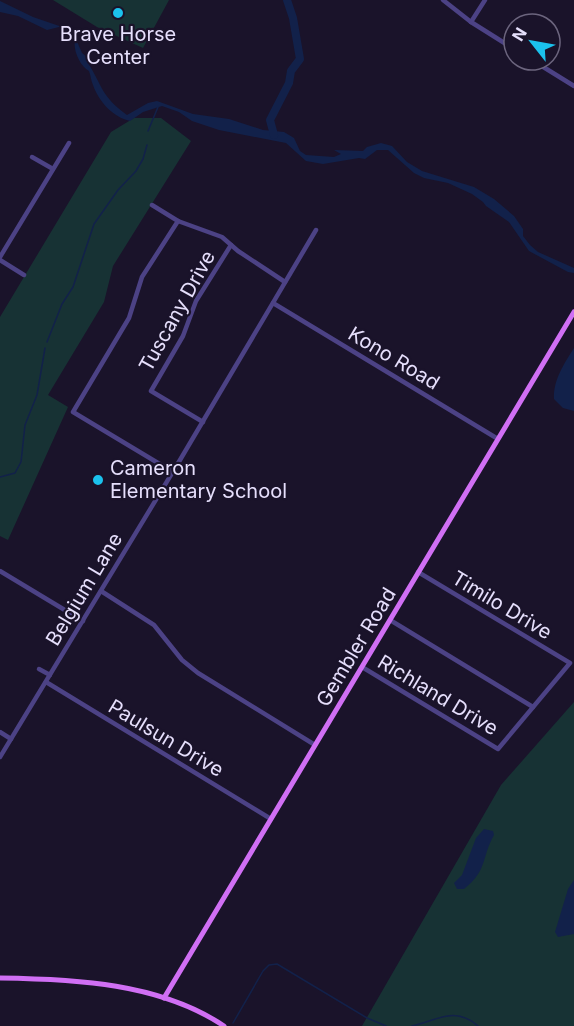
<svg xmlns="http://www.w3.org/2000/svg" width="574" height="1026" viewBox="0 0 574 1026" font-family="Inter,sans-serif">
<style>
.green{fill:#173234}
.water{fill:#12214a}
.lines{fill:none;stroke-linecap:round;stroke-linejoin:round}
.stream{stroke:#12214a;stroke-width:1.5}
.river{stroke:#12214a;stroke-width:8}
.minor{stroke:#4c4285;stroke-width:4.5}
.major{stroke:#d06ff4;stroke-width:5}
.poi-dot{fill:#1bc2ed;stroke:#1a132a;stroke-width:2}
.labels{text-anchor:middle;stroke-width:4.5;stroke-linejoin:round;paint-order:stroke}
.poi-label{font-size:20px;fill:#e6dffc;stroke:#1a132a}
.street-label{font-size:20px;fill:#e6dffc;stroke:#1a132a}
</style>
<rect width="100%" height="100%" fill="#1a132a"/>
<g class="green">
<path d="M53,0H169L143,48L97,27Z"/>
<path d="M134,118H161L191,141L113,266L104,302L48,395L68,407L8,540L0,536V317L111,132Z"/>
<path d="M574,702V1026H362L501,785Z"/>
</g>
<g class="water">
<path d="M0,1L33,17L68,29L75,37L82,53L89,59L88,63C103,87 101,96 127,115L148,103L157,101L193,114L229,119L263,130L284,132L294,138L300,151L306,155L334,157L341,154L334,150L363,151L367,147L381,143L392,146L407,162L422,171L474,187L494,199L514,216L523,229V236L530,245L538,252L574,268V273L568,272L529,251L509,222L486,206L483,202L472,194L448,183L424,178L414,173L388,150H377L365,159L359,158L323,164L306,161L286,143L219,130L192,121L179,112L162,106L143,112L130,121C113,117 99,102 93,85C91,81 91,76 89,71C80,66 73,50 75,41L59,27L47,30L18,16L0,12Z"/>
<path d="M574,348V411L563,408L554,399C553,380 564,364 574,348Z"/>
<path d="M484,829L493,831L494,835C481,858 488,870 464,889H457L454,883L462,875L476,838Z"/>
<path d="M574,880V934L558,937L555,932L568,889Z"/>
</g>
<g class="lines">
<g class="stream">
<path d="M148,131L158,107"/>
<path d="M47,342L62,304L73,287L94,224L118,190L136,171L143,159L147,145"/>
<path d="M0,477L15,473L21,462L25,425L37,395L45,348"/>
<path d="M233,1023L263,971L269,965L277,964L367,1018L386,1026"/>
<path d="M412,1026C438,1020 455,1006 478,1026"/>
</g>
<path class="river" d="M274,135L270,120L289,83L291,71L300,59L293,18L287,0"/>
<g class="minor">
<path d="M443,0L471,22L514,49"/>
<path d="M471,22L485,0"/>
<path d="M532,60L574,86"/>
<path d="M32,157L53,169"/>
<path d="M152,205L178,221L222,237L238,251L285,282"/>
<path d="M0,257L69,143"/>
<path d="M0,260L24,275"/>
<path d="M273,303L498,439"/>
<path d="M203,422L151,391L183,336L196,301L231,245"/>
<path d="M173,472L73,412L129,318L142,277L178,221"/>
<path d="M0,571L83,621"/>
<path d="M101,591L154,625L182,660L198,673L315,745"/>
<path d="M390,620L533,707"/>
<path d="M362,667L498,749L570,663L418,572"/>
<path d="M39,669L50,675"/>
<path d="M46,682L271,819"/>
<path d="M0,732L11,739"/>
<path d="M0,757L180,460L316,230"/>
</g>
<g class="major">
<path d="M0,978C75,979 160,983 224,1026"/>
<path d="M164,998L574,312"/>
</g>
</g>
<g class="poi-dot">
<circle cx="118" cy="13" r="6"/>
<circle cx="98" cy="480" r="6"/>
</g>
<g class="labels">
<g class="poi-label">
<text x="118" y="41">Brave Horse<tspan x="118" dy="23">Center</tspan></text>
<text x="110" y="475" text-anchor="start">Cameron<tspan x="110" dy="23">Elementary School</tspan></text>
</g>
<g class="street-label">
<text transform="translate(177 311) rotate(-61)" y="7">Tuscany Drive</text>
<text transform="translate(394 358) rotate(31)" y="7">Kono Road</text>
<text transform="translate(84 589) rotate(-59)" y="7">Belgium Lane</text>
<text transform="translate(502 605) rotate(31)" y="7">Timilo Drive</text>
<text transform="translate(356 647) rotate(-59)" y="7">Gembler Road</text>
<text transform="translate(438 695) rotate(31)" y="7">Richland Drive</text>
<text transform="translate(166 738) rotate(31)" y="7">Paulsun Drive</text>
</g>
</g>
<g transform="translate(532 42) rotate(301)"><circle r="28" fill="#1a132a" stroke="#6c657e" stroke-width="1.5"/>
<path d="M0-4.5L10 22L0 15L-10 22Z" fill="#1bc2ed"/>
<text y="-9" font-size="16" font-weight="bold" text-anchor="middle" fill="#e6dffc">N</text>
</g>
</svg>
